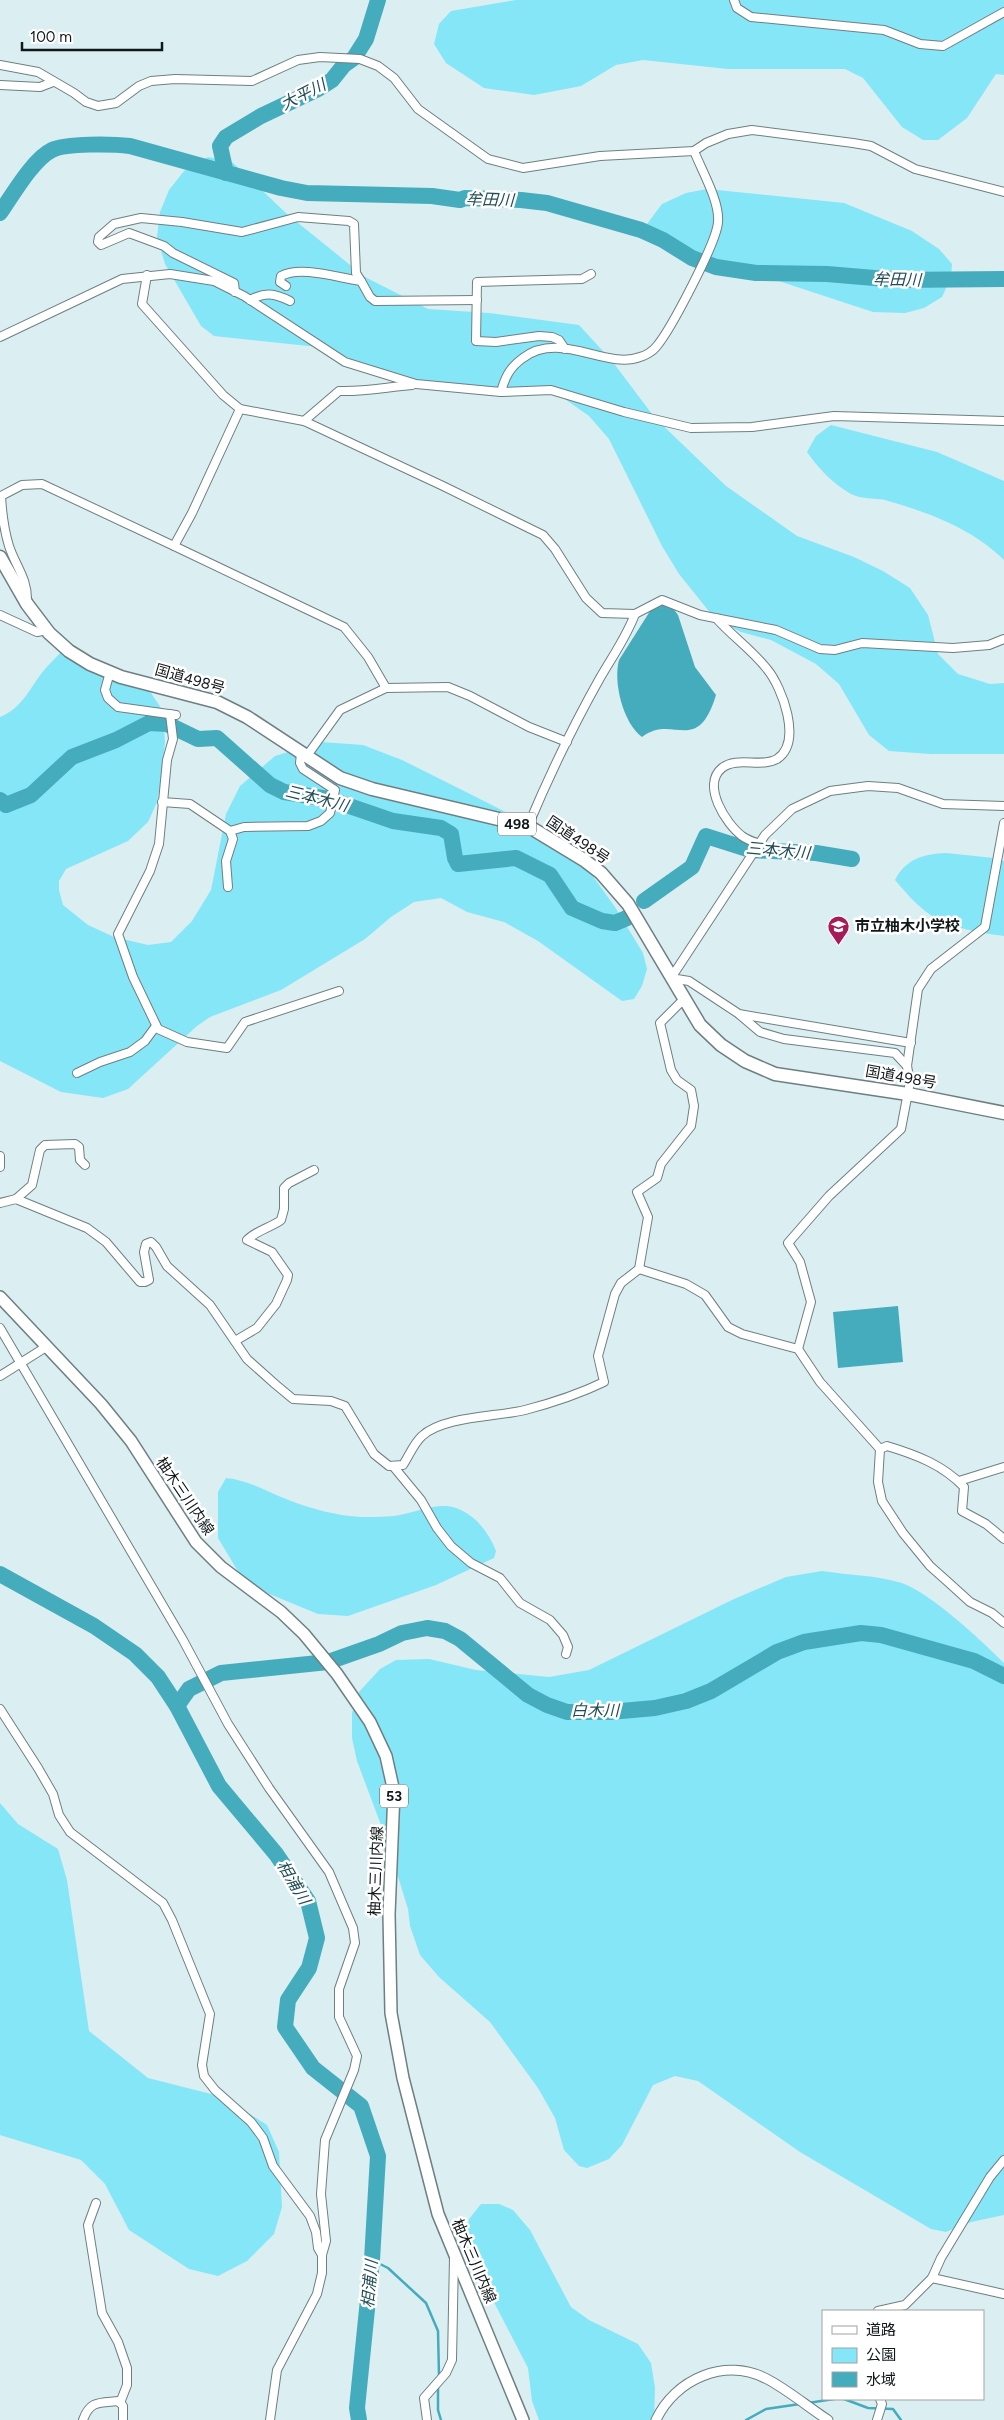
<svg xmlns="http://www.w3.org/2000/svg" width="1004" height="2420" viewBox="0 0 1004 2420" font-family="Figtree,'Noto Sans JP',sans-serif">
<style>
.green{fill:#85e6f7}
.water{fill:#45acbd}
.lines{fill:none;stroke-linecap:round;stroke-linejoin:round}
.stream{stroke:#45acbd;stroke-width:2.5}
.river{stroke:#45acbd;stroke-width:16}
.minor-casing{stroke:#6e7f83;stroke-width:10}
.tertiary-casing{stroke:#6e7f83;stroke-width:11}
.primary-casing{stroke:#6e7f83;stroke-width:14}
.trunk-casing{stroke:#6e7f83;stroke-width:15}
.minor{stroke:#fff;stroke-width:8}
.tertiary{stroke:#fff;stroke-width:9}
.primary{stroke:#fff;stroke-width:11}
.trunk{stroke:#fff;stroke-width:12}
.labels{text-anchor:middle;stroke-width:5;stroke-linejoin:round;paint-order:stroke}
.shield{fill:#fff;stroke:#585d5f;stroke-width:1}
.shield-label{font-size:14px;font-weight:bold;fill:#11181a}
.street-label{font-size:15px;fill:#11181a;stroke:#fff}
.poi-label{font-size:15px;font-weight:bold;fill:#11181a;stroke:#fff;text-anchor:start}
.water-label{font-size:16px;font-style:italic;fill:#214e56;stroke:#fff}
</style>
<rect width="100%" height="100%" fill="#dbeef2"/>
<g class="green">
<path d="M516,0H1004V75L996,74L967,118L938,140H923L902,127L863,78L845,69H728L643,60L616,65L581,86L534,95L484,88L446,63L434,44L439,24L451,11Z"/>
<path d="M208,157L232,162L287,214L365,277L428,309L489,313L579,325L612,361L655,418L726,486L797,536L854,557L883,571L910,588L928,615L938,654L958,674L990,684L1004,683V754H930L889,751L869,735L839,684L816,664L771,640L741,632L716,620L679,574L662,546L609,439L589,416L562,397L532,387L429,390L364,366L339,353L318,347L214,336L201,326L165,264L157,237L160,212L169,190L184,171Z"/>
<path d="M707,189L844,203L912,231L939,249L952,264L951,277L942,297L924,308L905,313L873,312L754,273L726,267L699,265L664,244L653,234L647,224L662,204L686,193Z"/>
<path d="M831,425L937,452L1004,481V560C972,528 927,512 885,500C874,498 860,499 851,494C832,483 819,469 807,452L816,436Z"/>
<path d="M61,652L81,653L133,678L151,693L163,711L165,742L162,775L157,802L148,822L128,841L66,869L59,881V890L63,905L88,925L114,937L148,945L171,942L192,921L211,890L226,814L240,786L275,756L321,742L363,745L402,760L472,795L547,833L569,849L592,875L615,907L643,953L647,969L642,986L634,999L622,1001L538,941L504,922L467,912L441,898L414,902L391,917L365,939L281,990L210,1017L197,1026L128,1089L103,1098L61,1092L0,1061V717C23,708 30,687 45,669C50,663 56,658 61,652Z"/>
<path d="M946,853L994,858L1004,861V936C987,934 953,928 939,920C921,911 908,895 895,880C906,859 923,854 946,853Z"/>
<path d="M226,1478C249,1480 269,1493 291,1501C312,1509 338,1516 361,1517C373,1517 388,1517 400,1515C418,1512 438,1502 456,1508C476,1515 489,1533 496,1551L494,1558L436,1585L348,1616L318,1614L267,1593L239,1573L218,1538V1492Z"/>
<path d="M822,1571C847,1575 874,1575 898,1582C927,1589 982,1641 1004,1663V2215L971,2222L946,2232L931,2229L800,2152L698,2081L675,2076L653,2085L622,2145L609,2159L587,2168L579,2166L564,2150L555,2118L538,2088L490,2022L439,1977L420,1955L410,1926L408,1909L387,1841L357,1761L352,1738V1713L359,1692L380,1669L396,1660L429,1659L476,1670L549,1677L589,1670L734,1599L786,1577Z"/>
<path d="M0,1803L18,1824L58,1849L67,1880L89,2031L148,2078L223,2097L267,2125L279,2152L282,2207L274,2234L247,2261L218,2276L189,2269L129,2230L105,2184L81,2160L0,2135Z"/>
<path d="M481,2204H499L513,2210L530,2230L571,2307L589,2320L638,2344L651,2363L655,2388L654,2420H539L532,2401L528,2368L464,2244L469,2219Z"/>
</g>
<g class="water">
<path d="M660,603L672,607L678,615L695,667L716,695C697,757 673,713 642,737C623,723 613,682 619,660L652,608Z"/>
<path d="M898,1306L903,1362L838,1368L833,1312Z"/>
</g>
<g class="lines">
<g class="stream">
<path d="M372,2260L388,2268L426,2303L438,2331L439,2376"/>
<path d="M438,2387V2410L441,2420"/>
<path d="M844,2399L868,2408L893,2409L901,2420"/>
<path d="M808,2403L834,2399"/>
<path d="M746,2420L766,2409L800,2404"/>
</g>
<g class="river">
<path d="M226,173L220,146L226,137L261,116L318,89L332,80L344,65L354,58L366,39L378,0"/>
<path d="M0,213C12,196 33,159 52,150C66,143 113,144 130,146L281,188L307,193L432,196L460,200L465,198L521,200L547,203L641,230L663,240L692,258L716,267L756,273L827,274L898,280L1004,279"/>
<path d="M0,800L6,805L31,795L72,757L116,740L149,723L167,724L198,739L217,738L270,785L284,792L329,799L393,821L441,828L451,834L455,858L458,864L516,858L550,875L572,908L602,921L615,923L627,918"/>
<path d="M644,901L692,867L706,836L750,850L816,853L852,859"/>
<path d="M0,1574L94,1626L135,1654L158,1677L177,1706L219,1786L276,1854L308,1901L317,1938L309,1968L288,2000L285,2027L313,2068L361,2106L378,2156L372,2260L357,2408L359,2420"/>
<path d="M177,1706L189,1689L221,1673L328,1662L379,1644L402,1633L427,1628L445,1631L460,1639L528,1695L547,1705L567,1712H610L655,1708L686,1701L711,1691L777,1652L804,1642L861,1633L881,1635L974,1661L1004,1676"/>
</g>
<defs>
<g id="minor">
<path d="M734,0L737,8L751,17L884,30L920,44L943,46L1004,12"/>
<path d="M0,65L38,72L74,93L86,102L98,106L116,103L139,86L151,81L175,79L252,81L298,60L320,57L360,59L378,66L394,78L418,109L488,159L523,168L600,156L694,151L706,143L728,134L752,130L853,143L871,146L915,169L1004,192"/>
<path d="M0,85L40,87L53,82"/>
<path d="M147,275L142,304L223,395L240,409L304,421L443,486L543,535L555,549L586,598L602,613L635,614L662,600L700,615L776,630L820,649L835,650L862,643L953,648L989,645L1004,639"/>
<path d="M286,286L280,282L281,276C300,265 339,278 361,281L370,297L375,301L477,300"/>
<path d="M235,292L234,283L173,253L164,246L129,233L101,245L98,242L99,237L114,224L141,218L182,222L242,232L298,217L349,221L354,224L356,273L361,281"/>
<path d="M250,300C265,292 274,293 290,301"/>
<path d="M0,337L122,279L170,274L214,281L244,296L345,362L416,384L501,392L551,390L624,412L691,428L752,427L834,416L1004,421"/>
<path d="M565,349L559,340L552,337L539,336L496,342L476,341L477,282L582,279L591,274"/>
<path d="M501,392C505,377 510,367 523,358C560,330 606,370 640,357C645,356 653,351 656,347C670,331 717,242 718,222C720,202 702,171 694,151"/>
<path d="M304,421L339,391C364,392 387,387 412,385"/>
<path d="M174,546L344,627L368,657L386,688"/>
<path d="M27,602C28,579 16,567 9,546C4,530 2,513 1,496L22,485L42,484L174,546L192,513L240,409"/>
<path d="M0,615L37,632L47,630"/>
<path d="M716,618C732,636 752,650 767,669C782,687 803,742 777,759C761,768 737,756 722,768C701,785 726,824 742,836C747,840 754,842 760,844"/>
<path d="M110,672L105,690L108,698L118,707L176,715"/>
<path d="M170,714L173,739L167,760L159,844L150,871L118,934L133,977L158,1029L187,1042L227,1048L245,1022L339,991"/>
<path d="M306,757L340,710L386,688L448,687L470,696L529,727L567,742"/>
<path d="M162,802L190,804L230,831L233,839L226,861L228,887"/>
<path d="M528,826C549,776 573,726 600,678C612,657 626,638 635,614"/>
<path d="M230,831L244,827L308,826L321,821L330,813L335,790L303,769L300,763L301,754"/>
<path d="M740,1015L760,1032L784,1039L895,1053L907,1066"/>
<path d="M911,1043L739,1014L689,981L671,978L765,835L792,809L830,791L868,786L898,788L943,804L1004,806"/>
<path d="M77,1073L100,1062L130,1052L145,1041L156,1026"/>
<path d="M0,1156V1167"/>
<path d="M16,1199L32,1185L40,1150L45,1145L75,1144L79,1147L80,1160L85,1165"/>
<path d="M0,1203L16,1199L87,1228L106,1242L140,1282H145L149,1280L144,1252L146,1244L151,1242L156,1247L167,1266L210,1305L247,1359L275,1384L293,1399L331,1401L345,1406L374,1454L389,1466L403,1465C409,1456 414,1443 422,1436C443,1416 497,1417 525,1410C552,1403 579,1394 604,1382L598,1356L615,1294L621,1283L639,1269L648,1217L637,1192L657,1178L661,1164L691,1126L694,1106L691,1090L677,1080L671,1070L660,1023L683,1000"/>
<path d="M639,1269L686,1284L705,1295L728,1327L742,1334L798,1349L820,1382L880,1449L878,1482L882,1501L903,1533L930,1566L948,1582L970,1602L992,1613L1004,1623"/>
<path d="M0,1328L183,1640L228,1724L269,1788L329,1872L353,1928L355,1943L339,1989V2017L357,2056L354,2070L325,2140L321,2194L326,2241L322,2255V2273L317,2294L277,2370L270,2420"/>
<path d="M235,1341L257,1328L276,1304L287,1280L288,1275L272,1252L247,1240C257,1230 270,1228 281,1220L284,1209V1188L289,1183L314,1170"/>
<path d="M798,1349L811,1302L800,1262L788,1243L829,1196L901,1129L910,1082L907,1066L918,989L931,969L985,927L1004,823"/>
<path d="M0,1376L46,1347"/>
<path d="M880,1449L887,1446C917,1455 943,1465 964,1487L962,1511L986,1524L1004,1539"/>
<path d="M393,1466L421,1500L437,1528L451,1546L471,1563L500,1578L520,1603L550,1620L563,1635L568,1647L566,1654"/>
<path d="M959,1481L1004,1467"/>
<path d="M0,1709L38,1768L53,1794L59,1815L70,1832L163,1903L172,1920L210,2014L202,2065L204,2076L215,2090L251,2122L263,2138L273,2166L310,2216L316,2232L318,2248L322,2255"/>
<path d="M96,2203L88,2225L102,2313L118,2342L127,2368V2385L120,2403"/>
<path d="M932,2278L1004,2294"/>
<path d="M878,2311L905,2305L932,2278L941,2258L990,2177L1004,2160"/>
<path d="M83,2420C90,2400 100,2403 119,2401L123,2406V2420"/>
<path d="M427,2420L424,2398L446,2373L452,2360L454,2257"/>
<path d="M877,2420L882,2404L880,2399"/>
</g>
<path id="tertiary" d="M656,2420C675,2379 725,2357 767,2379C788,2390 808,2407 828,2420"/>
<path id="primary" d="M0,1297L101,1404L131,1441L196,1542L221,1567L281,1612L304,1634L337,1674L370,1722L386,1756L394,1792L389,1914L391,2013L403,2078L438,2214L523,2420"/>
<path id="trunk" d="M0,557L27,604L49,633L69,651L90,664L121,677L217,702L247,717L340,778L372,789L528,826L584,860L601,873L628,904L700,1025L721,1045L745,1061L775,1074L908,1094L1004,1113"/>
</defs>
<use href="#minor" class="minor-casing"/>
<use href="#tertiary" class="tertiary-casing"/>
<use href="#primary" class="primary-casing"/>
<use href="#trunk" class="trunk-casing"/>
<use href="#minor" class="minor"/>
<use href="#tertiary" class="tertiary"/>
<use href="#primary" class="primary"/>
<use href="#trunk" class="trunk"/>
</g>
<defs>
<symbol id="school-pin" viewBox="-11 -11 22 30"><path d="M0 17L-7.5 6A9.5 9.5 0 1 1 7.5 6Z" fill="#a81b5b" stroke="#fff"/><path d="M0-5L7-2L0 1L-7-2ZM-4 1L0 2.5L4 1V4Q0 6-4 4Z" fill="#fff"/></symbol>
</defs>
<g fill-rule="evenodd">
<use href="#school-pin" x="826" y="914" width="25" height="34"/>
</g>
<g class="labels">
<g class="shield">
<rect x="498" y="812.5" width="38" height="23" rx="4"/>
<rect x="380" y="1784.5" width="28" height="23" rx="4"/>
</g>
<g class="shield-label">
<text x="517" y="829">498</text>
<text x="394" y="1801">53</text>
</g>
<g class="street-label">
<text transform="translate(190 679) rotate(16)" y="5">国道498号</text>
<text transform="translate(578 840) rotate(34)" y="5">国道498号</text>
<text transform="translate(901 1077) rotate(10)" y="5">国道498号</text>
<text transform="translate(185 1496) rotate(56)" y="5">柚木三川内線</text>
<text transform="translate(376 1871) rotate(-88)" y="5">柚木三川内線</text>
<text transform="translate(474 2261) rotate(67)" y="5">柚木三川内線</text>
</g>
<g class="poi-label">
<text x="855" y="931">市立柚木小学校</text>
</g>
<g class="water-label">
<text transform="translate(303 94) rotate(-27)" y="6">大平川</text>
<text transform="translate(490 199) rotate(2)" y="6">牟田川</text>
<text transform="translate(897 279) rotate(1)" y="6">牟田川</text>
<text transform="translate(317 798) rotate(14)" y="6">三本木川</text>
<text transform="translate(778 850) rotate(5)" y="6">三本木川</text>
<text x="595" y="1716">白木川</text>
<text transform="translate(294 1882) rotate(59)" y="6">相浦川</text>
<text transform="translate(369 2284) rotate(-85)" y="6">相浦川</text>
</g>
</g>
<rect x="822" y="2310" width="162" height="90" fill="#ffffff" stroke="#a0a3a3"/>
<rect x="832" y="2326" width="25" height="8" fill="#ffffff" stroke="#a0a3a3"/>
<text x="866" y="2335" font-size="15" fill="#11181a">道路</text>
<rect x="832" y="2348" width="25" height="15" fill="#85e6f7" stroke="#a0a3a3"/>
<text x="866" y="2360" font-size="15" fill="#11181a">公園</text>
<rect x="832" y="2372" width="25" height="15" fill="#45acbd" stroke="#a0a3a3"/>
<text x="866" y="2385" font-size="15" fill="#11181a">水域</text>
<path d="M22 42v8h140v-8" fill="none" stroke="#11181a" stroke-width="2.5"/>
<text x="30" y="42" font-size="15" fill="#11181a" stroke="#ffffff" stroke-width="4" paint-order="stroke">100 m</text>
</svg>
